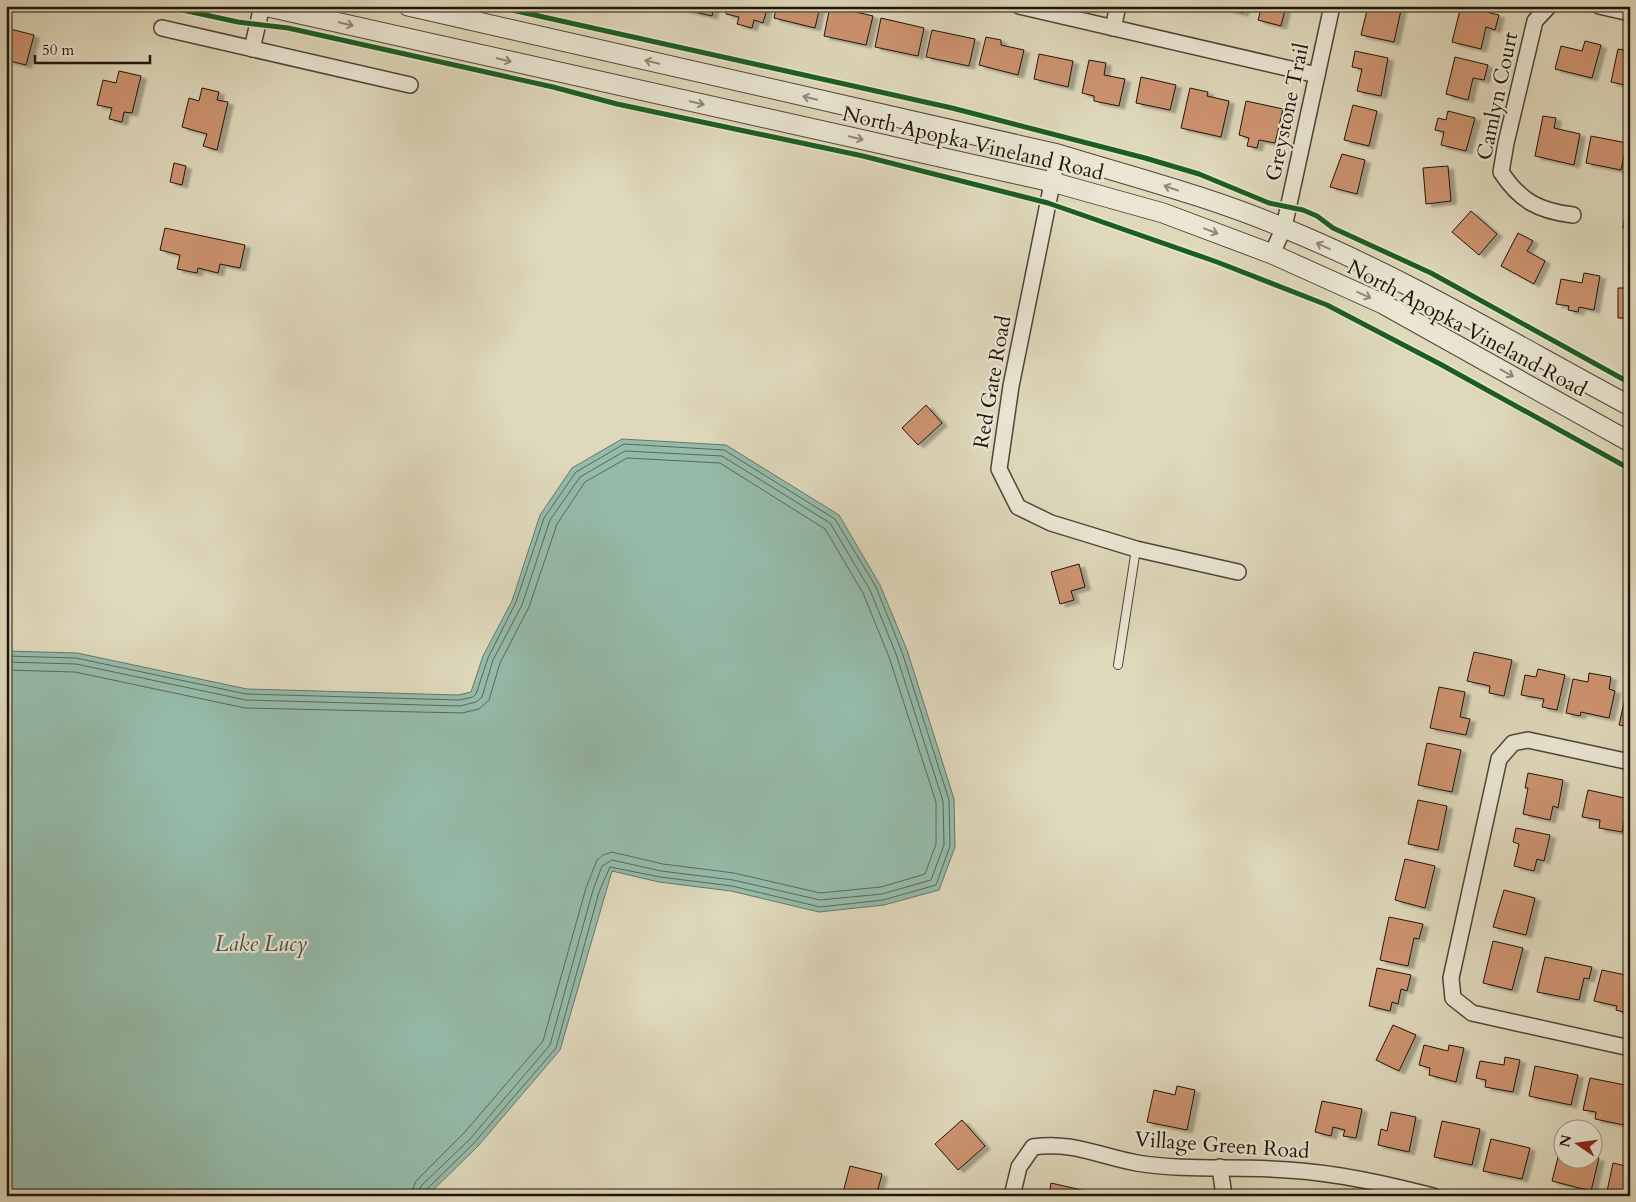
<svg xmlns="http://www.w3.org/2000/svg" width="1636" height="1202" viewBox="0 0 1636 1202" font-family="Cardo,serif">
<style>
.water{fill:#95bbaa;stroke:#66786a}
.lines{fill:none;stroke-linecap:round;stroke-linejoin:round}
.shore{stroke:#5a685a;stroke-width:1}
.building{fill:#cd9370;stroke:#1f140b;filter:url(#shadow)}
.service-casing{stroke:#4f4537;stroke-width:10}
.minor-casing{stroke:#4f4537;stroke-width:18}
.tertiary-casing{stroke:#4f4537;stroke-width:21}
.service{stroke:#eae6d3;stroke-width:8}
.minor{stroke:#eae6d3;stroke-width:15}
.tertiary{stroke:#eae6d3;stroke-width:19}
.cycleway-casing{stroke:#eae6d3;stroke-width:8}
.cycleway{stroke:#1b5e20;stroke-width:5}
.oneway{stroke:#8f8879}
.labels{text-anchor:middle;stroke-width:4.5;stroke-linejoin:round;paint-order:stroke}
.street-label{font-size:21px;fill:#1f140b;stroke:#eae6d3}
.water-label{font-size:22px;font-style:italic;fill:#484e43;stroke:#eae6d3}
</style>
<defs>
<filter id="shadow"><feDropShadow dx="5.5" dy="3" stdDeviation="1" flood-color="#0004"/></filter>
</defs>
<rect width="100%" height="100%" fill="#dfd8bb"/>
<filter id="stains"><feTurbulence type="fractalNoise" baseFrequency=".004" numOctaves="4"/><feColorMatrix values="0 0 0 0 .2 0 0 0 0 .09 0 0 0 0 .02 0 0 0 .5 -.17"/></filter>
<radialGradient id="worn" r=".72"><stop offset=".6" stop-color="#630" stop-opacity="0"/><stop offset="1" stop-color="#630" stop-opacity=".3"/></radialGradient>
<path class="water" d="M622,439L726,445L839,515L880,585L907,650L954,799L955,847L939,890L884,905L819,912L731,891L659,882L612,871L560,1050L478,1146L427,1196H6V651L77,653L247,689L458,695L471,692L483,656L512,601L540,515L572,468Z"/>
<g class="lines">
<g class="shore">
<path d="M6,656L76,658L246,694L459,700L473,697L476,694L488,658L516,602L544,518L576,472L624,444L724,450L835,519L876,587L902,652L949,800L950,846L936,885L883,900L820,907L732,886L660,877L610,867L599,892L556,1048L474,1143L426,1190L424,1196"/>
<path d="M6,662L76,664L246,700L460,706L476,702L482,697L493,660L522,605L550,520L580,477L625,451L722,456L830,523L870,590L896,654L943,801L944,845L931,880L882,894L820,900L733,880L661,871L612,860L602,866L593,890L550,1045L470,1139L421,1186L418,1196"/>
<path d="M6,670L75,672L245,708L462,713L479,709L489,700L500,663L529,607L557,524L585,482L627,458L720,463L825,529L863,593L889,657L936,802V844L925,874L881,887L820,893L734,873L663,864L612,852L603,855L597,860L586,888L543,1041L464,1133L416,1181L410,1196"/>
</g>
</g>
<g class="building">
<path d="M669,6H714L712,16Z"/>
<path d="M727,6H768L763,23L754,20L752,28L737,24L739,17L726,14Z"/>
<path d="M777,6H820L815,28L774,18Z"/>
<path d="M830,6L873,16L866,45L824,36Z"/>
<path d="M1211,6H1244L1243,13Z"/>
<path d="M1262,6H1286L1281,26L1258,20Z"/>
<path d="M1368,6H1384L1401,10L1394,42L1361,35Z"/>
<path d="M1461,6L1499,15L1495,30L1486,27L1481,49L1452,42Z"/>
<path d="M881,18L924,28L918,56L875,47Z"/>
<path d="M10,29L34,35L26,65L6,60V36L8,37Z"/>
<path d="M932,30L975,39L969,66L926,57Z"/>
<path d="M986,37L1001,40V45L1024,50L1018,75L979,65Z"/>
<path d="M1585,41L1601,45L1592,78L1555,69L1561,46L1582,51Z"/>
<path d="M1618,49L1630,51V86L1611,82Z"/>
<path d="M1355,51L1388,58L1381,96L1357,91L1362,69L1352,67Z"/>
<path d="M1039,54L1073,61L1068,87L1034,79Z"/>
<path d="M1455,57L1488,65L1484,80L1473,78L1468,100L1446,94Z"/>
<path d="M1089,60L1106,63L1104,75L1125,79L1119,106L1094,101V96L1082,93Z"/>
<path d="M119,71L141,76L132,113L124,112L122,122L109,119L112,108L97,105L103,80L116,83Z"/>
<path d="M1141,77L1176,85L1170,110L1136,103Z"/>
<path d="M202,88L219,92L217,100L228,102L217,150L203,146L207,134L182,127L189,98L199,101Z"/>
<path d="M1190,88L1208,92L1207,96L1229,101L1221,137L1181,128Z"/>
<path d="M1246,101L1283,109L1275,143L1259,140L1257,148L1247,146L1249,138L1239,135Z"/>
<path d="M1353,105L1377,111L1369,146L1344,140Z"/>
<path d="M1448,111L1475,118L1466,151L1441,145L1444,132L1435,130L1438,118L1446,120Z"/>
<path d="M1543,116L1556,118L1554,128L1580,134L1574,165L1535,156Z"/>
<path d="M1591,136L1627,143L1621,170L1586,163Z"/>
<path d="M1342,154L1365,160L1357,194L1330,187Z"/>
<path d="M174,163L186,166L182,185L170,182Z"/>
<path d="M1448,166L1451,201L1426,204L1423,168Z"/>
<path d="M1471,211L1497,234L1479,255L1452,232Z"/>
<path d="M1625,214H1630V230L1623,228Z"/>
<path d="M165,228L245,245L240,268L220,264L218,273L198,268L197,273L177,269L180,255L160,250Z"/>
<path d="M1518,233L1533,241L1527,251L1545,261L1534,284L1501,266Z"/>
<path d="M1584,273L1600,276L1594,310L1579,307L1578,312L1568,310L1569,306L1556,304L1561,279L1582,283Z"/>
<path d="M1618,288H1630V327H1626V318H1618Z"/>
<path d="M926,405L942,423L918,445L902,428Z"/>
<path d="M1079,564L1085,587L1071,591L1074,600L1060,604L1051,572Z"/>
<path d="M1474,652L1512,660L1504,696L1489,693L1490,686L1467,681Z"/>
<path d="M1538,669L1565,675L1557,710L1542,707L1544,699L1521,695L1525,675L1536,677Z"/>
<path d="M1589,673L1611,677L1609,689L1615,691L1609,718L1581,712L1580,716L1566,713L1573,679L1588,682Z"/>
<path d="M1439,687L1465,692L1460,717L1470,719L1466,735L1430,728Z"/>
<path d="M1627,689H1630V727L1619,725Z"/>
<path d="M1427,743L1461,750L1452,792L1418,785Z"/>
<path d="M1528,773L1563,780L1558,808L1553,806L1550,820L1523,814L1528,788H1525Z"/>
<path d="M1588,790L1629,799L1622,832L1599,828L1600,820L1582,817Z"/>
<path d="M1418,800L1447,806L1438,850L1408,844Z"/>
<path d="M1516,828L1550,835L1544,861L1537,859L1534,871L1514,866L1519,844L1513,842Z"/>
<path d="M1405,859L1435,866L1425,908L1395,900Z"/>
<path d="M1504,890L1535,898L1526,935L1493,927Z"/>
<path d="M1389,917L1423,924L1419,939L1414,938L1408,966L1380,960Z"/>
<path d="M1493,941L1523,948L1512,990L1483,983Z"/>
<path d="M1545,957L1592,967L1589,979L1584,978L1579,1000L1537,992Z"/>
<path d="M1377,968L1411,975L1407,991L1401,989L1398,1004L1392,1002L1390,1011L1369,1006Z"/>
<path d="M1602,970L1630,976V1014L1616,1010L1617,1006L1594,1001Z"/>
<path d="M1393,1025L1416,1035L1399,1071L1376,1060Z"/>
<path d="M1424,1045L1448,1051L1449,1045L1464,1048L1456,1082L1429,1075L1430,1068L1419,1065Z"/>
<path d="M1505,1057L1520,1060L1513,1092L1485,1087L1486,1080L1476,1078L1480,1061L1504,1065Z"/>
<path d="M1535,1066L1578,1075L1571,1105L1529,1096Z"/>
<path d="M1590,1078L1630,1086L1624,1125L1595,1119L1596,1112L1583,1110Z"/>
<path d="M1177,1086L1195,1090L1187,1130L1147,1122L1154,1090L1175,1095Z"/>
<path d="M1322,1101L1362,1109L1356,1138L1343,1136L1345,1130L1333,1127L1331,1136L1315,1132Z"/>
<path d="M1391,1112L1416,1117L1409,1152L1378,1145L1381,1129L1387,1131Z"/>
<path d="M962,1120L985,1146L958,1170L935,1144Z"/>
<path d="M1442,1121L1480,1129L1472,1165L1434,1157Z"/>
<path d="M1491,1139L1530,1148L1522,1179L1483,1171Z"/>
<path d="M1560,1149L1564,1150V1160L1599,1158L1591,1191L1552,1181Z"/>
<path d="M1613,1163L1630,1167V1196H1606Z"/>
<path d="M850,1166L882,1174L877,1193L867,1190L866,1196H842Z"/>
<path d="M1051,1183L1095,1193V1196H1049Z"/>
</g>
<g class="lines">
<defs>
<path id="service" d="M1118,665L1136,549"/>
<g id="minor">
<path d="M1019,6L1317,75"/>
<path d="M1549,6L1535,21L1506,143L1501,172C1520,201 1539,211 1573,215"/>
<path d="M1599,6L1630,13"/>
<path d="M162,28L410,85"/>
<path d="M1113,28L1118,6"/>
<path d="M252,49L262,6"/>
<path d="M1058,154L1011,386L999,469L1018,507L1051,523L1136,549L1238,572"/>
<path d="M1272,254L1284,227L1332,6"/>
<path d="M1630,762L1528,740L1513,743L1499,759L1451,978L1453,998L1472,1013L1630,1048"/>
<path d="M1220,1167L1224,1196"/>
<path d="M1012,1196L1019,1167L1033,1147C1072,1141 1099,1156 1137,1163C1186,1171 1238,1166 1288,1170C1338,1173 1385,1184 1433,1196"/>
</g>
<g id="tertiary">
<path d="M264,6L1052,182L1163,213L1272,254L1383,304L1630,442"/>
<path d="M408,6L1058,154C1133,177 1211,197 1284,228C1404,277 1516,345 1630,406"/>
</g>
</defs>
<use href="#service" class="service-casing"/>
<use href="#minor" class="minor-casing"/>
<use href="#tertiary" class="tertiary-casing"/>
<use href="#service" class="service"/>
<use href="#minor" class="minor"/>
<use href="#tertiary" class="tertiary"/>
<defs>
<g id="cycleway">
<path d="M164,6L238,22L288,28L553,87L617,104L863,156L1048,203L1217,262L1327,305L1440,364L1630,469"/>
<path d="M494,6L952,108L1145,158L1199,174L1269,203L1303,210L1317,216L1333,228L1431,273L1630,383"/>
</g>
</defs>
<use href="#cycleway" class="cycleway-casing"/>
<use href="#cycleway" class="cycleway"/>
</g>
<defs><path id="oneway-shaft" d="M-6 0H5M1.5-3L5.5 0L1.5 3" fill="none" stroke-width="1.6" stroke-linecap="round" stroke-linejoin="round" transform="scale(1.25)"/></defs>
<g class="oneway">
<use href="#oneway-shaft" transform="translate(346 24) rotate(13)"/>
<use href="#oneway-shaft" transform="translate(504 60) rotate(13)"/>
<use href="#oneway-shaft" transform="translate(652 62) rotate(-167)"/>
<use href="#oneway-shaft" transform="translate(810 98) rotate(-167)"/>
<use href="#oneway-shaft" transform="translate(697 103) rotate(13)"/>
<use href="#oneway-shaft" transform="translate(856 138) rotate(13)"/>
<use href="#oneway-shaft" transform="translate(1171 188) rotate(-161)"/>
<use href="#oneway-shaft" transform="translate(1211 231) rotate(21)"/>
<use href="#oneway-shaft" transform="translate(1323 246) rotate(-155)"/>
<use href="#oneway-shaft" transform="translate(1364 295) rotate(24)"/>
<use href="#oneway-shaft" transform="translate(1507 373) rotate(29)"/>
</g>
<g class="labels">
<g class="street-label">
<text transform="translate(1497 96) rotate(-78)" y="7">Camlyn Court</text>
<text transform="translate(1287 112) rotate(-78)" y="7">Greystone Trail</text>
<text transform="translate(973 143) rotate(13)" y="7">North Apopka Vineland Road</text>
<text transform="translate(1467 328) rotate(28)" y="7">North Apopka Vineland Road</text>
<text transform="translate(992 382) rotate(-80)" y="7">Red Gate Road</text>
<text transform="translate(1222 1145) rotate(4)" y="7">Village Green Road</text>
</g>
<g class="water-label">
<text x="261" y="951">Lake Lucy</text>
</g>
</g>
<rect width="1636" height="1202" fill="none" stroke="#dfd8bb" stroke-width="25"/>
<rect x="8" y="8" width="1621" height="1187" fill="none" stroke="#1f140b" stroke-width="2.5"/>
<rect x="12" y="12" width="1611" height="1177" fill="none" stroke="#1f140b"/>
<g transform="translate(1578 1144) rotate(283)"><circle r="24" fill="#eae6d3" stroke="#999283"/>
<path d="M0-4L9 19L0 12L-9 19Z" fill="#8f2418"/>
<text y="-8" font-size="14" font-weight="bold" text-anchor="middle" fill="#1f140b">N</text>
</g>
<path d="M35 55v8h115v-8" fill="none" stroke="#1f140b" stroke-width="2.5"/>
<text x="42" y="55" font-size="15" fill="#1f140b" stroke="#eae6d3" stroke-width="4" paint-order="stroke">50 m</text>
<rect width="100%" height="100%" filter="url(#stains)"/>
<rect width="100%" height="100%" fill="url(#worn)"/>
</svg>
